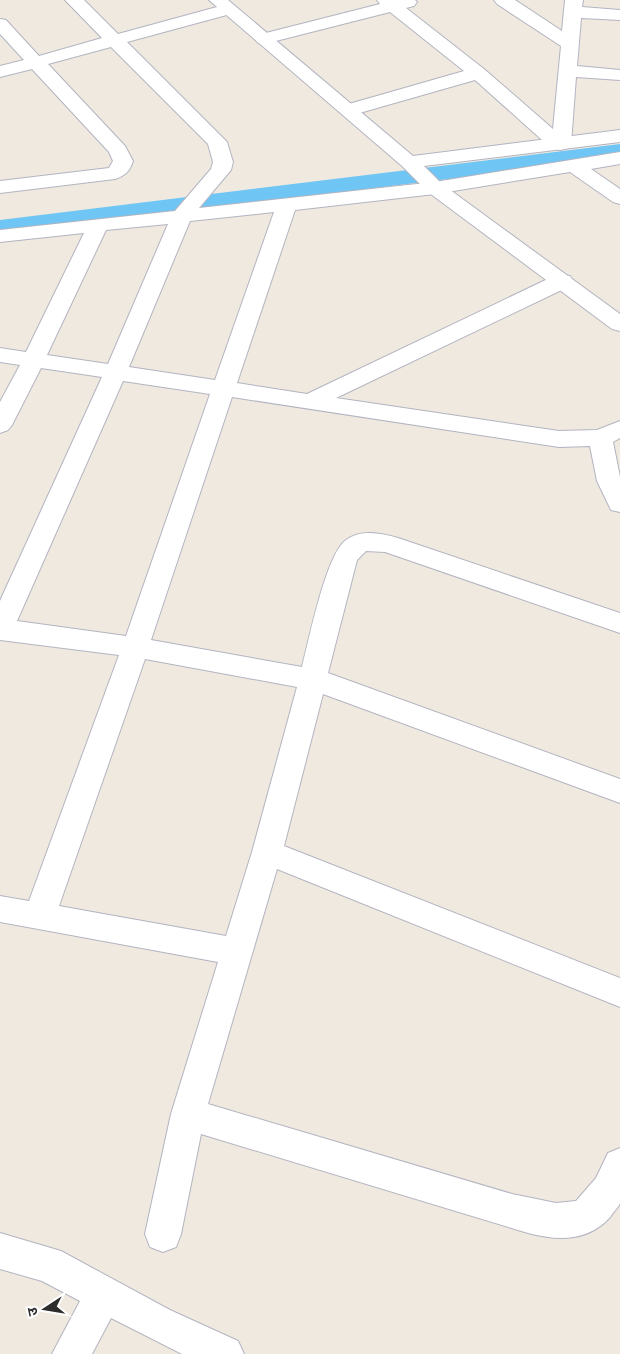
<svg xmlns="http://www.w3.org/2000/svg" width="620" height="1354" viewBox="0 0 620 1354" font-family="'Alegreya Sans','Noto Sans Devanagari',sans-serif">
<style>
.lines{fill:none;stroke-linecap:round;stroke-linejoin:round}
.canal{fill:#6fc6f4;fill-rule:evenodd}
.minor-casing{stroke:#b3b4c1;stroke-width:2}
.tertiary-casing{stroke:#b3b4c1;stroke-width:2}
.minor{fill:#fff;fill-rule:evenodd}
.tertiary{fill:#fff;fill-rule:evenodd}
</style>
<rect width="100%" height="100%" fill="#efe9df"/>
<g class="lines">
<path class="canal" d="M620,144V158L0,234V220Z"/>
<defs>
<g id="minor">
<path d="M65,0H84L118,34L228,4L234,5L237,9L234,13L127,42L227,142L233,162L231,170L199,208L435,182L620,152V164L591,169L620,189V204L613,202L570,172L435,194L295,210L237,383L307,394L554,276L562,275L570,276L573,281L570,286L336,398L559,431L597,430L620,421V438L613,442L620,477V512L611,510L597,481L590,446L559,447L232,397L151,640L302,667C309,640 326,554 346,540C361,529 381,533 398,538L620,613V633L385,552L366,551L357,560L328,673L620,779V803L323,694L284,846L620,978V1007L277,869L208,1104L512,1194L556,1203L576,1201L596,1178L608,1153L620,1148C620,1159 620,1195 620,1203C619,1207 613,1212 611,1216C589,1242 558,1241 528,1233L201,1134L181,1234L176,1247L163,1252L150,1247L145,1234L171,1114L218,962L0,922V896L29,901L119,655L0,640V601L102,377L41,368L12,425L8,430L0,433V402L20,365L0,362V348L26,352L84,233L0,242V230L175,211L211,169L213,162L208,144L111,47L48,64L125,146L133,161C130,171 125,176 115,179L0,193V181L109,168L113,161L109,152L32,69L0,77V66L24,60L0,34V19L6,20L39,56L102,38ZM274,212L215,380L129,367L190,221ZM168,224L108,364L47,355L106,230ZM123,381L210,394L126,636L17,621ZM145,659L297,687L252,852L226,936L59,906Z"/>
<path d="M377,0H415L417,2L414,6L406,8L484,69L553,129L561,46L497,4L494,0H515L562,31L565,0H583L582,7L620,10V20L581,18L577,66L620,70V80L576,77L571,144L568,148L561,150L551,148L475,80L349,116L342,114L340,110L342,106L464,71L390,12L264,44L258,43L255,39L258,35L380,4Z"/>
<path d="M0,1233L61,1251L170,1310L238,1341L244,1354H182L111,1318L92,1354H52L80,1301L42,1281L0,1269Z"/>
</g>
<path id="tertiary" d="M209,0H228L413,156L620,130V142L424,166L442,184L620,314V331L612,329L428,192L402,166Z"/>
</defs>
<use href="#minor" class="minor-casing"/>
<use href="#tertiary" class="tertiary-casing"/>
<use href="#minor" class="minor"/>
<use href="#tertiary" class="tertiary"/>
</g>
<g transform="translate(45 1309) rotate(258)" stroke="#ffffff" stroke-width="4" paint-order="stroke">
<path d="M0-4L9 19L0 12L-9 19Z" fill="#2d2d2d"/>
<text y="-8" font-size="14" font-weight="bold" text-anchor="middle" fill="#2d2d2d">उ</text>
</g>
</svg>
